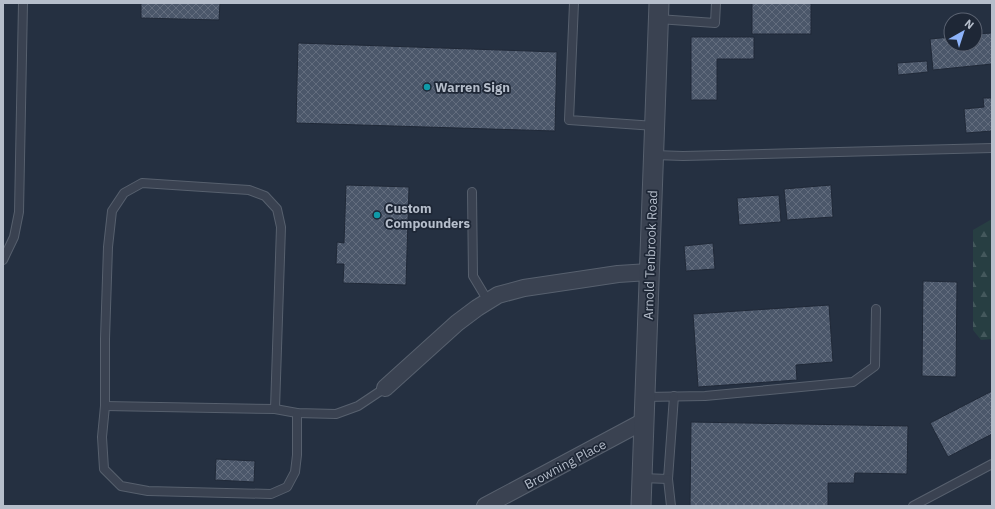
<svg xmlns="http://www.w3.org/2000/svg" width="995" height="509" viewBox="0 0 995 509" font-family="'IBM Plex Sans',sans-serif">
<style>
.forest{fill:url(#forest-firs)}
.building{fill:url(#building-cross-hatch);stroke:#202938}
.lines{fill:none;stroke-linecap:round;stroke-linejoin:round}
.service-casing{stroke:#57606e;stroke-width:10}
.minor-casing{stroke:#57606e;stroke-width:18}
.tertiary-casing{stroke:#57606e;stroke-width:21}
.service{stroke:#3a4251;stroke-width:8}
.minor{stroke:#3a4251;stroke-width:16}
.tertiary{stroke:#3a4251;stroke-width:19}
.culture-dot{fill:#0f9aa8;stroke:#1e2736;stroke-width:1.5}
.labels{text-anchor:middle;stroke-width:3.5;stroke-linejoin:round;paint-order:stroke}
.poi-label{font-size:13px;font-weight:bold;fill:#b6becb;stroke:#1e2736;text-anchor:start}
.street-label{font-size:13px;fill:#b6becb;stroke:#1e2736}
</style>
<defs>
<pattern id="forest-firs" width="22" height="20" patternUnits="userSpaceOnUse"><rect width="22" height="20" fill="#273e42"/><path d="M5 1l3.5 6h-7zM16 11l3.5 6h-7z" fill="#44585c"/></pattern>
<pattern id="building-cross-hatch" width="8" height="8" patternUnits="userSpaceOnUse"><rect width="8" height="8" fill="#4b576a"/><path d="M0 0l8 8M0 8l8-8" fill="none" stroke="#636d7e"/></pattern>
</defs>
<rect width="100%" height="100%" fill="#253041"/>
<path class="forest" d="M992,219V339L981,340L973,330V230Z"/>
<g class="building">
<path d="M141,3H220L219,20L141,18Z"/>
<rect x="752" y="3" width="59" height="31"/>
<path d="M992,33V64L933,70L930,39L951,37V44H975V34Z"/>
<path d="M691,37H754V59H717V100H691Z"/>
<path d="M298,43L557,52L555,131L296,123Z"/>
<path d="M927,61L928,72L898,75L897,63Z"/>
<path d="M983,98H992V131L966,133L964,109L984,107Z"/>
<path d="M346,185L409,187L406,285L343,283L344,264H336L337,242L344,243Z"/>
<path d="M831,185L833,217L787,220L784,189Z"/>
<path d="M779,195L781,222L739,225L737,198Z"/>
<path d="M713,243L715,269L686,271L684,246Z"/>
<path d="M923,281L957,282L956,377L922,376Z"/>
<path d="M829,305L833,362L796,365L797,380L698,387L693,314Z"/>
<path d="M992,391V434L948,457L930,423Z"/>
<path d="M691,422L908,426L907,474L855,473L854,483H828V506H690Z"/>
<path d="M216,459L255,461L254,482L215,480Z"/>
</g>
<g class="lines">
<defs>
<g id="service">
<path d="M574,3L569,120L655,126"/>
<path d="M658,19L715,23L716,3"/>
<path d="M654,155L683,156L992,148"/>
<path d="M472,192L473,276L488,301"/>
<path d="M3,260L14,237L19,212L23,3"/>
<path d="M645,397L705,396L853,382L875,366L876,309"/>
<path d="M105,406L275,409L297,413L336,414L358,406L385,388"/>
<path d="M275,409L281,227L277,209L265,196L249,190L142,183L124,193L112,211L108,247L105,339V406L102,437L104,469L121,486L148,491L271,494L287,487L295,472L297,455V413"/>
<path d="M642,478L668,479L674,396"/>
<path d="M668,479L671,506"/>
<path d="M913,506L992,464"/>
</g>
<g id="minor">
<path d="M385,388L457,323L477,308L498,295L524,288L578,280L618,274L649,272"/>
<path d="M485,506L644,421"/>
</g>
<path id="tertiary" d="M641,506L659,3"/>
</defs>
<use href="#service" class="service-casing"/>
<use href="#minor" class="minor-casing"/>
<use href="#tertiary" class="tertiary-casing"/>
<use href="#service" class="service"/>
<use href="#minor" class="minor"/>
<use href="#tertiary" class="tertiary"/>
</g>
<g class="culture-dot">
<circle cx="427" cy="87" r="4"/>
<circle cx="377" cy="215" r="4"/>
</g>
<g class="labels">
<g class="poi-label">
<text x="435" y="92">Warren Sign</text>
<text x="385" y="213">Custom<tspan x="385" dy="15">Compounders</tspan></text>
</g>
<g class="street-label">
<text transform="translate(650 255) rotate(-88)" y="5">Arnold Tenbrook Road</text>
<text transform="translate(565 464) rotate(-28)" y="5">Browning Place</text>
</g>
</g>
<rect width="995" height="509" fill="none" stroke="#b6becb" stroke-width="8"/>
<g transform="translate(963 32) rotate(39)"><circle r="19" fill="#1e2736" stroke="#5b6372"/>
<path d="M0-3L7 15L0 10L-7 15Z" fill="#8db3f9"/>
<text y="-6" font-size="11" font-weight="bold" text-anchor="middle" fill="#b6becb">N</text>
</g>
</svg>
